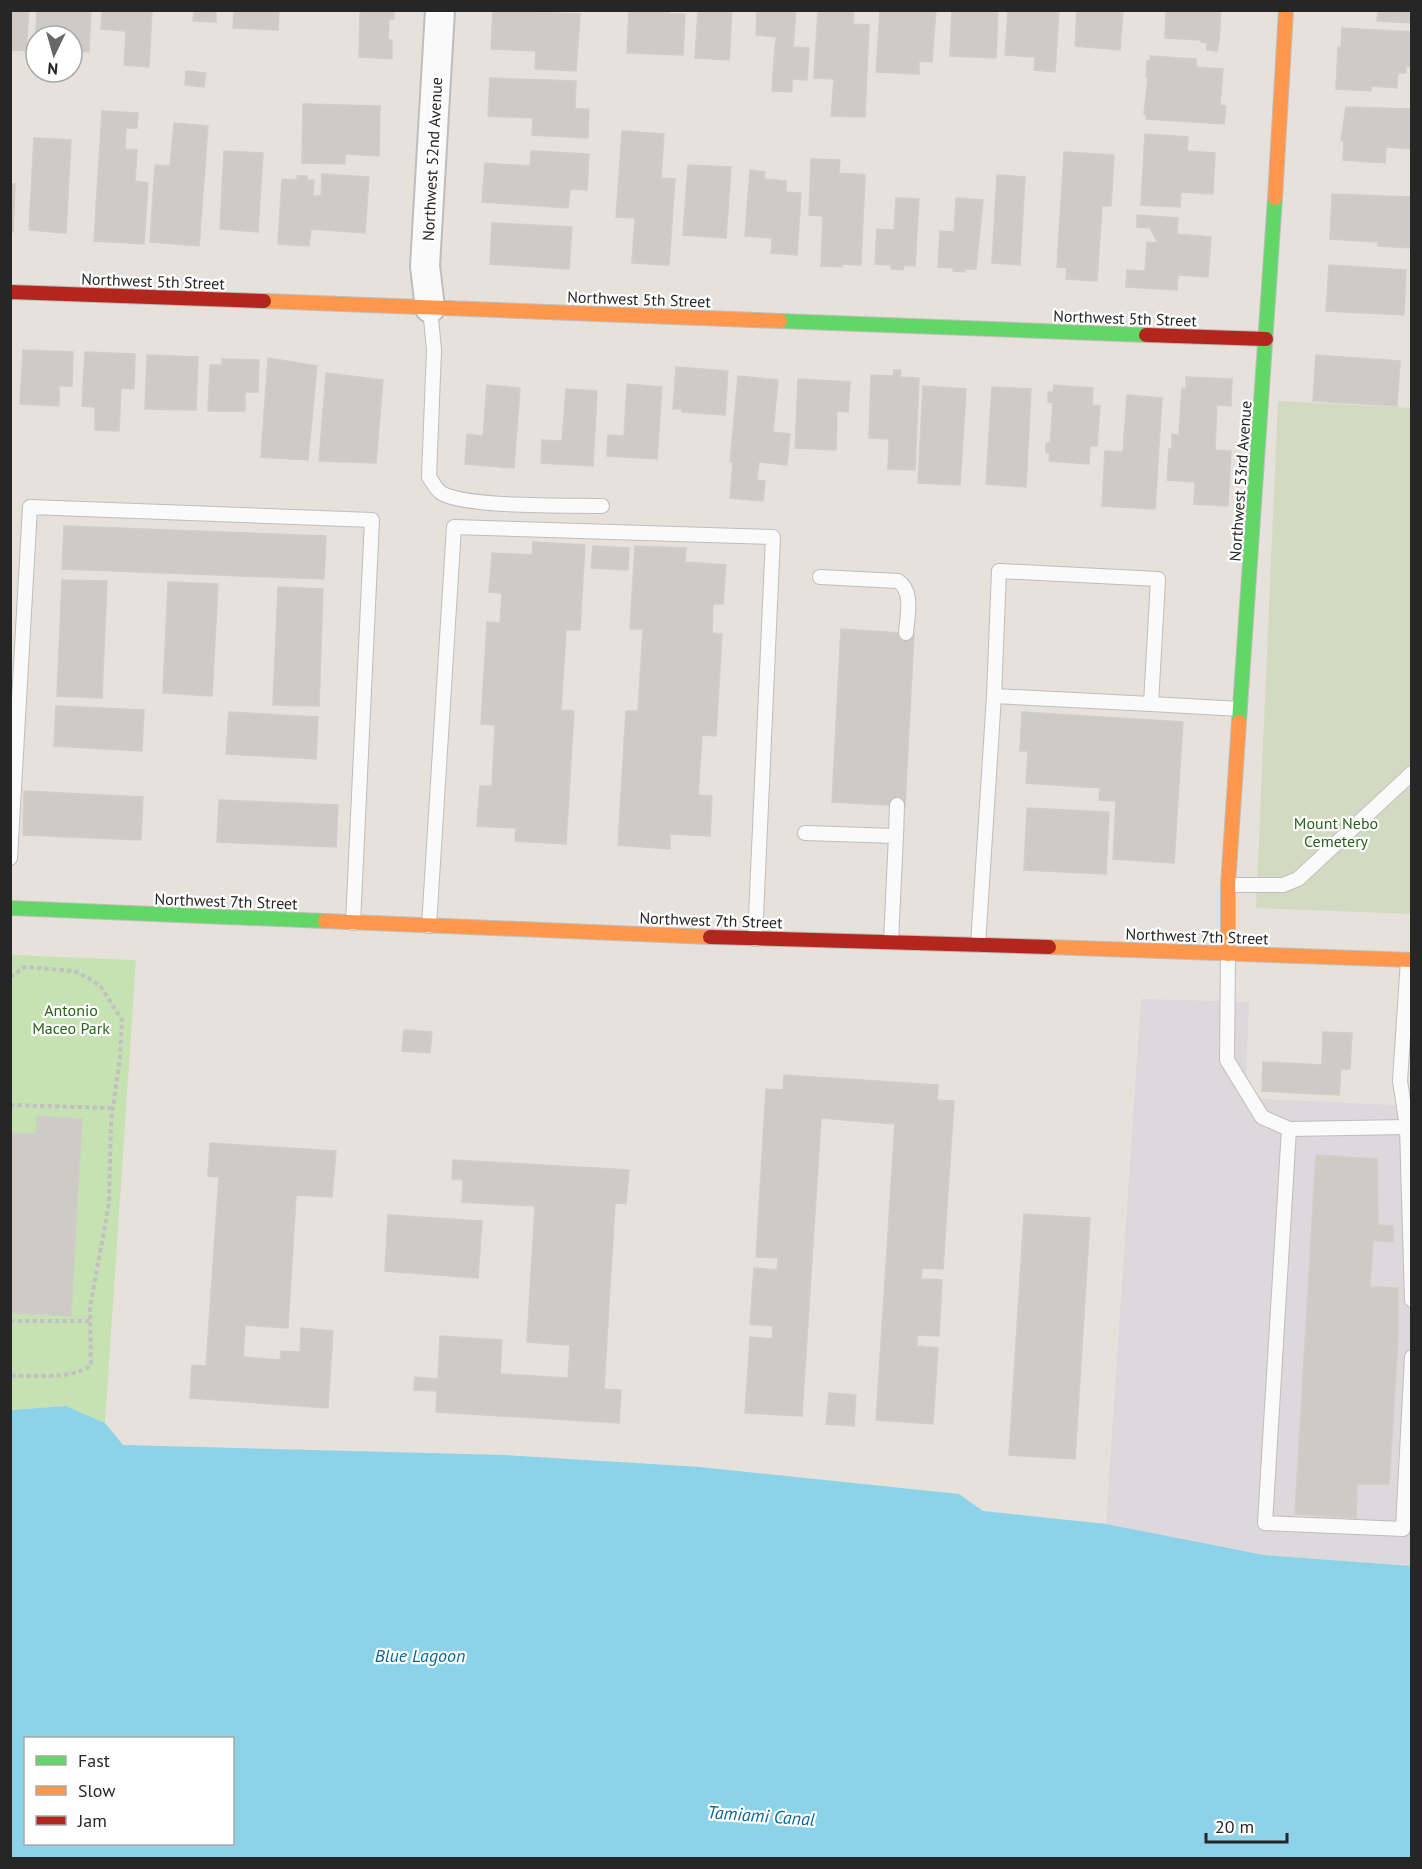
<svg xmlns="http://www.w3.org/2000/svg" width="1422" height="1869" viewBox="0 0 1422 1869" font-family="'PT Sans',sans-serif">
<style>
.industrial{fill:#dcd8db}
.green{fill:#c7e2b2}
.cemetery{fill:#d2dac2}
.water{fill:#8cd3ea;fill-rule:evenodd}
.building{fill:#cecbc7;stroke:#d1cdc8;stroke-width:1.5}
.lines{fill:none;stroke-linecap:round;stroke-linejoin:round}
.lane-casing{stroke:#bfbdbd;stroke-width:16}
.street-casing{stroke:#bfbdbd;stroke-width:32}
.fast-casing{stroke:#bfbdbd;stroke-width:16}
.slow-casing{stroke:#bfbdbd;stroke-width:16}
.jam-casing{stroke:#bfbdbd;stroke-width:16}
.path{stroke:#c2c1c1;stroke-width:4;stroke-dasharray:4.5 3;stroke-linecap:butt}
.lane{stroke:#fbfafa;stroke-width:14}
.street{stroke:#fbfafa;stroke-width:28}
.fast{stroke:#63d668;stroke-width:14}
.slow{stroke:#ff974d;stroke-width:14}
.jam{stroke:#b3261e;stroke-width:14}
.labels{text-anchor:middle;stroke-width:4.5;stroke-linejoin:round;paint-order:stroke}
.street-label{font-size:16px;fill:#262626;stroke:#fff}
.park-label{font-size:16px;fill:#276317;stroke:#fff}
.water-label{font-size:18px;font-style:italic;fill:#0a6797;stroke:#fff}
</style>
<rect width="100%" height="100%" fill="#e6e1db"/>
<path class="industrial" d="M1141,999L1249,1002L1245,1098L1411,1106V1566L1264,1555L1106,1524Z"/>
<path class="green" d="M11,955L136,960L105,1423L66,1406L11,1410Z"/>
<path class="cemetery" d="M1278,401L1411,408V914L1256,908Z"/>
<path class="water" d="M66,1406L105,1423L123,1445L504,1455L700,1467L959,1494L983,1511L1106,1524L1264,1555L1411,1566V1858H11V1410ZM26,1738H232V1844H26Z"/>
<g class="building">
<path d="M10,10H29L26,51L10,50Z"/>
<path d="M37,10H91L89,52L72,50V36H36L35,48Z"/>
<path d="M102,10H152L149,67L124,65L126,31L101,29Z"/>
<path d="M194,10H216V22L193,21Z"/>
<path d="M234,10H279L278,30L233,28Z"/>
<path d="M360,10H394V19H389L388,40H392V59L359,57Z"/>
<path d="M493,10L580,14L576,71L535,69L536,51L491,49Z"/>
<path d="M629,10H670V14H685L683,55L627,53Z"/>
<path d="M698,10H732L729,60L695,58Z"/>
<path d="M757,10H796L793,47L809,48L807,80L792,79V92L772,91L775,46L777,37L756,35Z"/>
<path d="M818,10H854L853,24L869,25L865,117L831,116L834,79L814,78Z"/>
<path d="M880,10H936L932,62L919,61V74L876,72Z"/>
<path d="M952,10H998L996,58L950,56Z"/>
<path d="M1008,10H1059L1055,72L1034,70L1035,57L1005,55Z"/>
<path d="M1077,10H1123L1120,50L1075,46Z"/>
<path d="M1166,10H1221L1219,41L1217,51L1207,50V43L1201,42V40L1165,38Z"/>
<path d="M1378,10H1412V23L1377,21Z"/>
<path d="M1342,28L1412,32V67L1406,66V73H1398L1397,88L1371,86V91L1336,89L1338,47H1341Z"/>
<path d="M1150,56L1196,59V67L1223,69L1220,105L1226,106L1224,124L1146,119V114H1144L1148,77H1146L1147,61H1150Z"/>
<path d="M186,71L206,73L204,87L185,85Z"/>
<path d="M490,78L576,81L575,109H589L588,138L532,135L533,118L488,116Z"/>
<path d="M303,104L380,106L379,156L345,154V164L302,163Z"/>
<path d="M1346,107L1412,109V149L1386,147L1385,163L1343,160L1344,141H1341Z"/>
<path d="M102,111L138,113L137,128H126L125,149L137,150L135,181L148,183L144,244L94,241Z"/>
<path d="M174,123L208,126L199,246L150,242L155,165L170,166Z"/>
<path d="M622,131L664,134L661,178L675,179L669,265L632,263L635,218L616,217Z"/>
<path d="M1145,134L1188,137L1187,151L1215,153L1213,194L1181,192L1180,207L1141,205Z"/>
<path d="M34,138L71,140L66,233L29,230Z"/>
<path d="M224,151L263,153L258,232L220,229Z"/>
<path d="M531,151L589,154L587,190L570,189L568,208L482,202L485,163L530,166Z"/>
<path d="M1064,152L1114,155L1111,206H1102L1097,281L1066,279L1067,268L1057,267Z"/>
<path d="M811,159L840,160L839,173L865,175L861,265L842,264V267L821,266L823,216L809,215Z"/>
<path d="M688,165L731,167L726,238L683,235Z"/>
<path d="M750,170L765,172L764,179L786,181V192L801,193L797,255L771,253L772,238L745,236Z"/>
<path d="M322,174L369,177L365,233L311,229L309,246L278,244L282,179L297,180V176H307V180H314L313,196H321Z"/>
<path d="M997,175L1025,177L1020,265L992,263Z"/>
<path d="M10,184H15L13,232H10Z"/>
<path d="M1332,194L1412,197V248L1378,246V242L1330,239Z"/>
<path d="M896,198L919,199L915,266L904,265L903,270L891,269V265L875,264L877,229L894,230Z"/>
<path d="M956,198L983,200L976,269H965V272L953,271L954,268L938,267L940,231L954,232Z"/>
<path d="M1137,215L1178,218L1177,234L1211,237L1208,277L1178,275L1177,290L1126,287L1127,270L1145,271L1147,242L1158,243L1150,228L1137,227Z"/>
<path d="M492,223L572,227L569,269L490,264Z"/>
<path d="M1329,265L1406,270L1404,315L1326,311Z"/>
<path d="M23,350L73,352L72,386H59V406L20,404Z"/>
<path d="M85,352L135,354L134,389L121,388L119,431L95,430V407L82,406Z"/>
<path d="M147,355L198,357L196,410L145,409Z"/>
<path d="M1316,355L1400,361L1397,406L1313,401Z"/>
<path d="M268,358L317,366L308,460L261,457Z"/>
<path d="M222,359L259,360L258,392H245V411H208L210,365H222Z"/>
<path d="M676,367L728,371L725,415L682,412V409H673Z"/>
<path d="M894,370H901L900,377L919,378L915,470L888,469L889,439L869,438L871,375L893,376Z"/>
<path d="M326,373L383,380L376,463L319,461Z"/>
<path d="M738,376L778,380L773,432L790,434L787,465L759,462L757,480L765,481L763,501L730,498L733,462H730Z"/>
<path d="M1186,377L1232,379L1231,406L1217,405L1215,450L1231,451L1228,506L1194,504L1195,482L1167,480L1169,449H1172V434L1179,435L1182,388L1186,389Z"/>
<path d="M798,379L850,382L848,412L837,411L836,450L795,448Z"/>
<path d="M627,384L662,387L657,459L607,456L608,435L624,436Z"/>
<path d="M487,385L520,388L514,468L465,464L467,434L483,436Z"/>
<path d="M1054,385L1093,388L1092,405L1100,406L1097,446H1090L1089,464L1049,461L1050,453H1046V443H1050L1053,403L1048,402V392H1053Z"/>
<path d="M923,386L966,389L960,485L918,483Z"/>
<path d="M992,387L1031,389L1026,487L986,484Z"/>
<path d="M566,389L597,391L593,466L541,463L542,440L562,441Z"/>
<path d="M1127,395L1162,398L1155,509L1102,506L1105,451L1123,452Z"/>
<path d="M64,526L326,536L324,579L62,569Z"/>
<path d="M533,542L585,545L580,630H566L561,710L574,711L566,844L515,841L516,828L477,826L480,786H492L495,725L481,724L487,622L500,623L502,593L489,592L492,553L532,555Z"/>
<path d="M593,546L629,548L628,570L591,568Z"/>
<path d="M635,546L686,548L685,562L726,565L723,604H713L712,633L722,634L716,736L702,735L698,795L712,796L710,836L670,834V849L618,845L626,711H638L643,629H630Z"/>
<path d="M62,580L107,581L102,698L57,696Z"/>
<path d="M168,582L218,584L212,696L163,693Z"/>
<path d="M278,587L323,589L319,706L273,705Z"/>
<path d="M841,629L914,634L905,806L832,802Z"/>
<path d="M56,706L144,710L142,751L54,746Z"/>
<path d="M229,712L318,717L316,759L226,754Z"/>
<path d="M1022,712L1183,722L1174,863L1113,859L1116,801L1099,800L1100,788L1026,783L1028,751H1020Z"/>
<path d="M24,791L143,797L141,840L23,835Z"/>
<path d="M219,800L338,805L336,847L217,842Z"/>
<path d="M1027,808L1109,812L1106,874L1024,870Z"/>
<path d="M404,1030L432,1032L430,1053L402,1051Z"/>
<path d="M1323,1032L1352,1033L1350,1069H1341L1339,1095L1262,1091L1263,1062L1322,1065Z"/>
<path d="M784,1075L938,1085L937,1100L954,1101L943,1269L922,1268L921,1279L942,1280L939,1336L917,1335V1346L938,1348L933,1424L876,1420L895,1124L821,1118L802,1416L745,1413L750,1337L772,1339L773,1326L750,1324L754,1268L777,1270L778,1258L756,1257L766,1089L783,1090Z"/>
<path d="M37,1116L82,1119L71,1316L10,1313V1133L36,1134Z"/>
<path d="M210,1143L336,1151L332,1197L296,1195L288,1328L245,1325L243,1357L280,1360L281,1351L300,1352L301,1328L333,1331L328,1408L190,1398L192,1365L206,1366L219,1177L208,1176Z"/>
<path d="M1316,1155L1377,1159L1378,1225L1393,1226V1242L1373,1240L1370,1287L1398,1288V1337L1389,1484H1357L1356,1518L1295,1514Z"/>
<path d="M453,1160L629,1170L626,1204L615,1203L604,1389L621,1390L619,1423L436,1412L437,1391L414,1390L415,1377L438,1379L440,1336L502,1340L500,1374L568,1378L570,1345L527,1342L535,1206L462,1202L463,1180L452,1179Z"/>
<path d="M1024,1214L1090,1218L1075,1459L1009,1455Z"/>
<path d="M388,1215L482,1221L478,1278L385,1271Z"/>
<path d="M829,1393L856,1395L854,1426L826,1424Z"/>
</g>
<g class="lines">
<defs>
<g id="lane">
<path d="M430,308L434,350L429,477C432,481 436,489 440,492C461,508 571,505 602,506"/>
<path d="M820,577L898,581C914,591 907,617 906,633"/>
<path d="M994,696L1151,704"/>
<path d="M805,833L896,836L891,941"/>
<path d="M896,836L897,805"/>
<path d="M10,858L30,507L372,520L353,923"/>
<path d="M1228,885H1283L1298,879L1412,773"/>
<path d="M429,926L454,527L773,537L755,939"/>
<path d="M978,945L994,696L999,571L1158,579L1151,704L1240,709"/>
<path d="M1228,954L1227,1060L1262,1117L1289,1129L1265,1523L1403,1529L1412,1357"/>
<path d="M1408,960L1400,1081L1407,1127L1412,1300"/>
<path d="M1289,1129L1407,1127"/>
</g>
<path id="street" d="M430,308L425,266L440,10"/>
<g id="fast">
<path d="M780,321L1146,335"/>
<path d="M1239,722L1275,198"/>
<path d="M10,908L325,921"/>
</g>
<g id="slow">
<path d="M1275,198L1286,10"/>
<path d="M264,301L780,321"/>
<path d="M325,921L710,937"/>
<path d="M1049,947L1412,960"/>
<path d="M1228,954V885L1239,722"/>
</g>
<g id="jam">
<path d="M10,292L264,301"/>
<path d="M1146,335L1266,339"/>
<path d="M710,937L1049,947"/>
</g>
</defs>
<use href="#lane" class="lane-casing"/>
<use href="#street" class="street-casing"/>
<use href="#fast" class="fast-casing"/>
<use href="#slow" class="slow-casing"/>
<use href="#jam" class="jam-casing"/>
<g class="path">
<path d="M10,977L25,967L74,971L92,980L101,987L122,1020L120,1058L111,1121L109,1203L90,1308L91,1365C74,1380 33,1375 10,1376"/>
<path d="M10,1105L113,1108"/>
<path d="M10,1321H90"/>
</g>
<use href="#lane" class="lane"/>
<use href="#street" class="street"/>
<use href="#fast" class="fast"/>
<use href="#slow" class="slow"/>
<use href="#jam" class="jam"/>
</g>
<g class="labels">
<g class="street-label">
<text transform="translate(432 159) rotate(-87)" y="6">Northwest 52nd Avenue</text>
<text transform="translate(153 281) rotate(2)" y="6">Northwest 5th Street</text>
<text transform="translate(639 299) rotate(2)" y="6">Northwest 5th Street</text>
<text transform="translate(1125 318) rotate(2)" y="6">Northwest 5th Street</text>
<text transform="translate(1240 481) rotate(-86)" y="6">Northwest 53rd Avenue</text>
<text transform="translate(226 901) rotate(2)" y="6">Northwest 7th Street</text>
<text transform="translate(711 920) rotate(2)" y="6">Northwest 7th Street</text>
<text transform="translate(1197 936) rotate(2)" y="6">Northwest 7th Street</text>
</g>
<g class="park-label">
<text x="1336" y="829">Mount Nebo<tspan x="1336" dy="18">Cemetery</tspan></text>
<text x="71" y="1016">Antonio<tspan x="71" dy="18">Maceo Park</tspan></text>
</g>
<g class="water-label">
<text x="420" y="1662">Blue Lagoon</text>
<text transform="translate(761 1816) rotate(4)" y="6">Tamiami Canal</text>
</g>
</g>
<rect width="1422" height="1869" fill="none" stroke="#262626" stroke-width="24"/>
<rect x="24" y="1737" width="210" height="108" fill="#ffffff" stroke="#a8a8a8" stroke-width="1.5"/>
<rect x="36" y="1756" width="30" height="9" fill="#63d668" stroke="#a8a8a8" stroke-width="1.5"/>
<text x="78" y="1767" font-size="18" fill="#262626">Fast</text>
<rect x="36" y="1786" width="30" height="9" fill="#ff974d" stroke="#a8a8a8" stroke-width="1.5"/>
<text x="78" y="1797" font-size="18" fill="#262626">Slow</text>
<rect x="36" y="1816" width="30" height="9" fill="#b3261e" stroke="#a8a8a8" stroke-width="1.5"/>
<text x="78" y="1827" font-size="18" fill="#262626">Jam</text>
<g transform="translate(54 54) rotate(185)"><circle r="28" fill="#ffffff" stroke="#a8a8a8" stroke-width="1.5"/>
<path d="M0-4.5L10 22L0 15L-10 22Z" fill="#696765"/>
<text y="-9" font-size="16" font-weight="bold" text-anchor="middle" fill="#262626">N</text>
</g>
<path d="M1206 1833v9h81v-9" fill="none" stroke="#262626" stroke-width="3"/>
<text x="1215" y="1833" font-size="18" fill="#262626" stroke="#ffffff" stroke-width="4.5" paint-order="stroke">20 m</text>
</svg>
